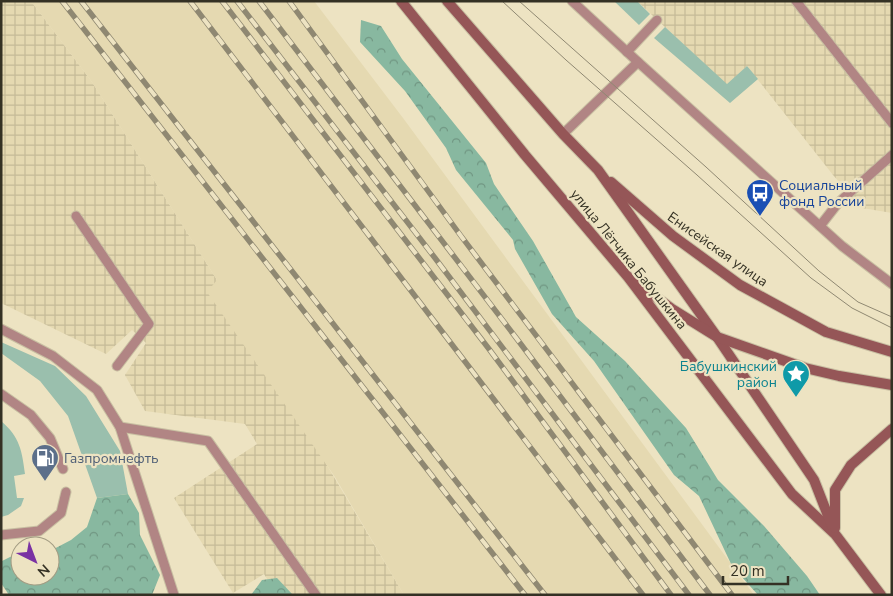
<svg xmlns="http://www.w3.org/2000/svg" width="893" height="596" viewBox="0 0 893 596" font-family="'Nunito Sans',sans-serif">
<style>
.industrial{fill:url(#industrial-grid)}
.built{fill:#e5d9b1}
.grass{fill:#9abfad}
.forest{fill:url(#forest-crowns)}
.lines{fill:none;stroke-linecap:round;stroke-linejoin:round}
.lane-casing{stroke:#c8bfa2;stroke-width:11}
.secondary-casing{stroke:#c8bfa2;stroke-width:12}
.lane{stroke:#b18584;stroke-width:9}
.secondary{stroke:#955657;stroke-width:10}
.tram{stroke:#8f8872;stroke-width:1}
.rail-casing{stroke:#8f8872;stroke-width:5.5}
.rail{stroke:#ede3c2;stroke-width:4;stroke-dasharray:11;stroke-linecap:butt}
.labels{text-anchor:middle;stroke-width:4.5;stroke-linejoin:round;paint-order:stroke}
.transit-label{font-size:14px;fill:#164399;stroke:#ede3c2;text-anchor:start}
.street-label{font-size:14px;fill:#343124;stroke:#ede3c2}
.culture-label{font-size:14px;fill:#0d838f;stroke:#ede3c2;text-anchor:end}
.service-label{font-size:14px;fill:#4e5e75;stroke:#ede3c2;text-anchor:start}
</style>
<defs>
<pattern id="industrial-grid" width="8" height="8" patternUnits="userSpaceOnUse" patternTransform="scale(1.25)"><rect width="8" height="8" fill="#e5d9b1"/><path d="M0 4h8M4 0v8" fill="none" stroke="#c5bb98"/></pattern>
<pattern id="forest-crowns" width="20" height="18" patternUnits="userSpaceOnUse" patternTransform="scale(1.25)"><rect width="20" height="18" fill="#88b8a0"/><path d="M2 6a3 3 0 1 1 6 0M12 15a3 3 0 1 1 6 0" fill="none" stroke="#709682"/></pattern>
</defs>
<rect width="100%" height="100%" fill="#ede3c2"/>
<g class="industrial">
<path d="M1,1H31L92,82L217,280L404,595H277L264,574L233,593L174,498L257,444L245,424L145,411L125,375L146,343L132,330L106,354L1,303Z"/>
<path d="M637,1H892V213L862,208L833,175L747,66L727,85Z"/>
</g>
<path class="built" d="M31,1H314L403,118L754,595H404L335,477L207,292L217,280L92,82Z"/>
<g class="grass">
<path d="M614,1H637L650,14L639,25Z"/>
<path d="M665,27L727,84L747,66L758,79L730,103L654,38Z"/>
<path d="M1,342L55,366L86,396L120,451L128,494L97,498L68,416L40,381L1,353Z"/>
<path d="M1,421C20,437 22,451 25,474L14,476L17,498H24L21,506L8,515L1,517Z"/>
</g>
<g class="forest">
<path d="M361,20L381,26L402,59L486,163L494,184L533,241L576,317L625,361L686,428L718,480L764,526L807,576L820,595H758L732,566L699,496L674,475L594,361L552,314L515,249L513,240L456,170L446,148L405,91L360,42Z"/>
<path d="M128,494L139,513L140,535L160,575L152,595H9L1,583L2,561L20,552V576H50V551L71,540L87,527L97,498Z"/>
<path d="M277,578L293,595H251L262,580Z"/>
</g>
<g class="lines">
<defs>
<g id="lane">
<path d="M572,1L638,62L842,246L892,284"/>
<path d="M796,1L892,123"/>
<path d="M627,52L657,20"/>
<path d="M563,134L638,62"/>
<path d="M76,216L149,324L117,366"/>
<path d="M820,226L838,203L892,155"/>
<path d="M1,329L53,356L97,390L120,427L174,595"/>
<path d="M1,394L31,415L50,438L63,469"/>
<path d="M120,427L208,441L316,595"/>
<path d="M1,535L39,531L61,513L66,492"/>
</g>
<g id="secondary">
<path d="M401,1L525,155L628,277L792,494L835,534L881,595"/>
<path d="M447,1L563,134L598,170L717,337L814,480L834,531"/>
<path d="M611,182L673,236L740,285L826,332L892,352"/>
<path d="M637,283L672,309L717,337L805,368L839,376L892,385"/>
<path d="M835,528V490L851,465L892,429"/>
</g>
</defs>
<use href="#lane" class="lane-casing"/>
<use href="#secondary" class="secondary-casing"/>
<use href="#lane" class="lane"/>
<use href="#secondary" class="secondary"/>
<g class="tram">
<path d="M502,1L566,60L697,175L811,278L852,308L892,328"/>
<path d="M519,1L706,167L819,271L858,302L892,317"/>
</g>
<defs>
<g id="rail">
<path d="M62,1L525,595"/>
<path d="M81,1L545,595"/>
<path d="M190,1L643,595"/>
<path d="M222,1L489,349L671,595"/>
<path d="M237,1L435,258L689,595"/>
<path d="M259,1L517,339L710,595"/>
<path d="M289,1L461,236L732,595"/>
</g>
</defs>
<use href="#rail" class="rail-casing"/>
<use href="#rail" class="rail"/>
</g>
<defs>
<symbol id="bus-pin" viewBox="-11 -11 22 30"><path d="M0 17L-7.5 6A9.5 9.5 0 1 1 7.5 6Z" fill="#1a4fb4" stroke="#ede3c2"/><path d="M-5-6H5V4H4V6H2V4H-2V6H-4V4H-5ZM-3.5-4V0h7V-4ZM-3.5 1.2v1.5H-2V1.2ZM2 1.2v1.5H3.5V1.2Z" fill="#fff"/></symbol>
<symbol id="sight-pin" viewBox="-11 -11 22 30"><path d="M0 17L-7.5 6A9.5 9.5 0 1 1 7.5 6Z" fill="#0f9aa8" stroke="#ede3c2"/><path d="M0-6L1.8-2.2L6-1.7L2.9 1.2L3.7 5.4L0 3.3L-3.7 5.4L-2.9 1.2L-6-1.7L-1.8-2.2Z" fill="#fff"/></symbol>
<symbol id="fuel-pin" viewBox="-11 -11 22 30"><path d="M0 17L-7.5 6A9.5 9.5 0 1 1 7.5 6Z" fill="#5c6f8a" stroke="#ede3c2"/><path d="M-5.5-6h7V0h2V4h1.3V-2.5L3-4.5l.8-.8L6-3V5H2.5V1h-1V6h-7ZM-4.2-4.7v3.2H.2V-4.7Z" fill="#fff"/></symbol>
</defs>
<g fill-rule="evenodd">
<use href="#bus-pin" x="744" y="177" width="32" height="43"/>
<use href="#sight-pin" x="780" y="358" width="32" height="43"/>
<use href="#fuel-pin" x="29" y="442" width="32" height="43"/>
</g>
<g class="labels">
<g class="transit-label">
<text x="779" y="190">Социальный<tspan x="779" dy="16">фонд России</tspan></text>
</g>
<g class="street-label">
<text transform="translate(718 249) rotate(35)" y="5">Енисейская улица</text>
<text transform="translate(629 259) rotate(51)" y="5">улица Лётчика Бабушкина</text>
</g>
<g class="culture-label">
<text x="777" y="371">Бабушкинский<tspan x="777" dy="16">район</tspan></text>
</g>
<g class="service-label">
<text x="64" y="463">Газпромнефть</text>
</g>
</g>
<rect width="893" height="596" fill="none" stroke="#343124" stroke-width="5"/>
<g transform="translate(35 561) rotate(138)"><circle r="24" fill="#ede3c2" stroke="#a39c83"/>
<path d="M0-4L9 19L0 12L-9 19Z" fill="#7a31a3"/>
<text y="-8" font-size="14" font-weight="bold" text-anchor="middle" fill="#343124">N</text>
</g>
<path d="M723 576v8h65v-8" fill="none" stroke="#343124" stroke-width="2.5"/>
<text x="730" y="576" font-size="15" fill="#343124" stroke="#ede3c2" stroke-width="4" paint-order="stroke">20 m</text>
</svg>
